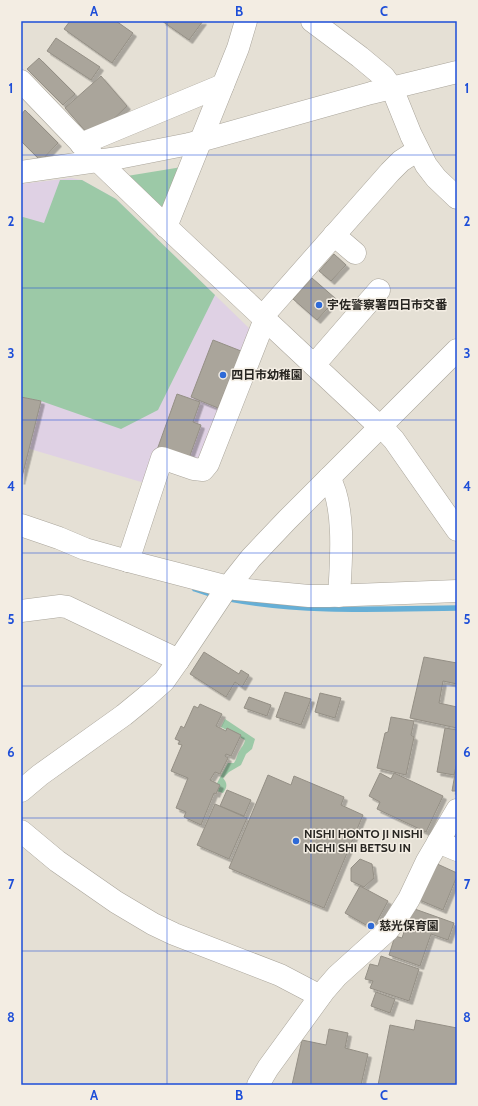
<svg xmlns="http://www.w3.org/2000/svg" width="478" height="1106" viewBox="0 0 478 1106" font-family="Cabin,'Noto Sans JP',sans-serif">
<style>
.education{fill:#dfd1e4}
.green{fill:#9cc9a7}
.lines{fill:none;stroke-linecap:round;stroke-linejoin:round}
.stream{stroke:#66afd6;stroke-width:5.5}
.building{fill:#aaa59b;stroke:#948f85;filter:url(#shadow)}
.minor-casing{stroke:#aaa59b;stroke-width:23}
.minor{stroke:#fff;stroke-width:22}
.grid{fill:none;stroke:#1d4ed8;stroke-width:1;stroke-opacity:0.55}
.poi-dot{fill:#2e6ad7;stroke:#f3ede3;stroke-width:1.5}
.labels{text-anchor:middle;stroke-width:3;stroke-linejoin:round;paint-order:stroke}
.poi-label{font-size:12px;font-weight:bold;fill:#272521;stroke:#f3ede3;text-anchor:start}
.neatline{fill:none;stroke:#1d4ed8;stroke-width:1.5}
.grid-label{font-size:13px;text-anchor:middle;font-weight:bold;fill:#1d4ed8}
</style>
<defs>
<filter id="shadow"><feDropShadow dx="3.5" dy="3.5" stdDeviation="0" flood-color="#0004"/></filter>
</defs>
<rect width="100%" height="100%" fill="#e5e0d5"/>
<path class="education" d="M71,178L82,180L116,199L252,331L205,463L157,450L148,484L30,449L21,487V184Z"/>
<g class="green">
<path d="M188,166L166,219L127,176Z"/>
<path d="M60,180H82L116,199L215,295L158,410L121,429L41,401L21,397V218L23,217L44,223Z"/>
<path d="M225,719L255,739L252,749L246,754L241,765L229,772L223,778C228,784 227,787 223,793L217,791L216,785L228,763H234C237,759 237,754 240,750C242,746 244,745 245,740L221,727Z"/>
</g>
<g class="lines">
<g class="stream">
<path d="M195,589L216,596"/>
<path d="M230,599C305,613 381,609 457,608"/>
</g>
</g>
<g class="building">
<path d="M70,21H116L133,33L112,63L64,29Z"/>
<path d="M162,21H203L189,40Z"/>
<path d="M56,38L100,67L91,80L47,51Z"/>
<path d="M39,58L75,94L63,105L27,69Z"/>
<path d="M101,76L127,106L97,135L88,134L65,108Z"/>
<path d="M25,110L58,143L41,161L21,141V115Z"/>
<path d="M334,254L346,265L331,281L319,271Z"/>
<path d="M312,278L336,299L317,320L293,299Z"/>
<path d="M213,340L241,351L218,408L191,397Z"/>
<path d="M177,394L200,402L193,422L201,425L188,461L157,450Z"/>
<path d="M21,397L41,401L21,481Z"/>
<path d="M204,652L239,674L241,670L249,675L242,687L235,682L226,697L190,674Z"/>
<path d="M424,657L457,663V684L443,681L439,703L457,707V728L410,718Z"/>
<path d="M285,692L311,699L301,725L276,717Z"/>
<path d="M320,693L341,698L335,718L315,712Z"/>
<path d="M249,697L271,705L267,716L244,708Z"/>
<path d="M200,704L222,714L216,726L226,731L227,728L241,735L231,756L226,754L225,756L228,758L220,774L215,772L210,780L220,785L216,794L214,793L201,825L184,817L186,812L176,808L188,778L171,771L182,745L178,744L180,741L175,739L181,726L184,728L194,706L198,708Z"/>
<path d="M391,717L414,721L411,735L414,737L406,775L377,768L385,733L388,732Z"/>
<path d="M445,728L457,730V762L454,775L437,772Z"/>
<path d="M457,763V791H452Z"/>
<path d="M380,773L391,779L394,773L443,796L426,832L377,809L380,802L369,796Z"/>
<path d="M268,775L291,785L294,776L344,797L341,805L363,815L324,908L229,868Z"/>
<path d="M227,790L251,800L244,816L220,806Z"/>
<path d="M215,804L247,818L229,859L197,845Z"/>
<path d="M360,859L372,864L374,878L364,887L351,881V868Z"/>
<path d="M433,862L457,873V876L443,910L417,899Z"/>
<path d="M360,886L388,901L373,929L345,913Z"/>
<path d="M412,908L454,923L448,940L431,934L420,966L389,955L395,936L402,938Z"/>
<path d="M381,956L419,969L409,1001L370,988L373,981L365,979L370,964L378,966Z"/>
<path d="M376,992L395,999L390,1013L371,1006Z"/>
<path d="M416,1020L457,1028V1085H378L390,1025L414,1030Z"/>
<path d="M329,1029L348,1033L345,1048L368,1054L361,1085H292L302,1040L326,1045Z"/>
</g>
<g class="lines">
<defs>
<g id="minor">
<path d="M312,21L360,57L384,77L392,88L411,135L426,165L436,178L457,198"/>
<path d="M21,81L95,158L175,235L380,427"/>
<path d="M81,144L223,85"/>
<path d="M21,172L118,158L189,144L371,93L457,72"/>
<path d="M166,227L238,48L246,21"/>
<path d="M334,235L355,253"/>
<path d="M262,317L390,172L401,161L418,150"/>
<path d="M314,365L379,290"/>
<path d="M381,426L394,440L457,530"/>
<path d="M329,478C346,506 341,564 339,596"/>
<path d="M21,525L59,538L85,549L128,561L236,589L309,596H329L457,591"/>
<path d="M128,561L162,458L194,469L203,470L208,464L265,319"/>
<path d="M21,611L60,606L67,607L170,656L178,661"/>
<path d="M21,791L40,775L124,715L146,697L164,681L178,661L224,592L251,558L287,520L457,350"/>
<path d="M21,831L57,861L116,902L153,924L174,934L280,975L320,996"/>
<path d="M438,842L457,850"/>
<path d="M258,1085L268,1068L324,991L337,976L388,930L395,921L409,899L427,861L457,810"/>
</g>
</defs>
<use href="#minor" class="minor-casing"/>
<use href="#minor" class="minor"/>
</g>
<path class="grid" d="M167,21V1085M311,21V1085M21,155H457M21,288H457M21,420H457M21,553H457M21,686H457M21,818H457M21,951H457"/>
<g class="poi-dot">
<circle cx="319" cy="305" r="4"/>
<circle cx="223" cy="375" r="4"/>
<circle cx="296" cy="841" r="4"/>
<circle cx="371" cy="926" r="4"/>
</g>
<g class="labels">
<g class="poi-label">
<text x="327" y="309">宇佐警察署四日市交番</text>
<text x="231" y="379">四日市幼稚園</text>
<text x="304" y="838">NISHI HONTO JI NISHI<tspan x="304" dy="14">NICHI SHI BETSU IN</tspan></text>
<text x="379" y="930">慈光保育園</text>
</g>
</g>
<rect width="478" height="1106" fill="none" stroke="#f3ede3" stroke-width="44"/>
<rect x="22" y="22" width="434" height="1062" class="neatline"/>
<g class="grid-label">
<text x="94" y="16">A</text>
<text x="239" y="16">B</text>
<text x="384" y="16">C</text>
<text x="11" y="93">1</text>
<text x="467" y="93">1</text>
<text x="11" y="226">2</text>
<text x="467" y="226">2</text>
<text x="11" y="358">3</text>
<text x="467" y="358">3</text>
<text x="11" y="491">4</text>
<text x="467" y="491">4</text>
<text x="11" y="624">5</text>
<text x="467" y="624">5</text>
<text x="11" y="757">6</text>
<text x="467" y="757">6</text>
<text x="11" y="889">7</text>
<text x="467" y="889">7</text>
<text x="11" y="1022">8</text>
<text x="467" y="1022">8</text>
<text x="94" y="1100">A</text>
<text x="239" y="1100">B</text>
<text x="384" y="1100">C</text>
</g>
</svg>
